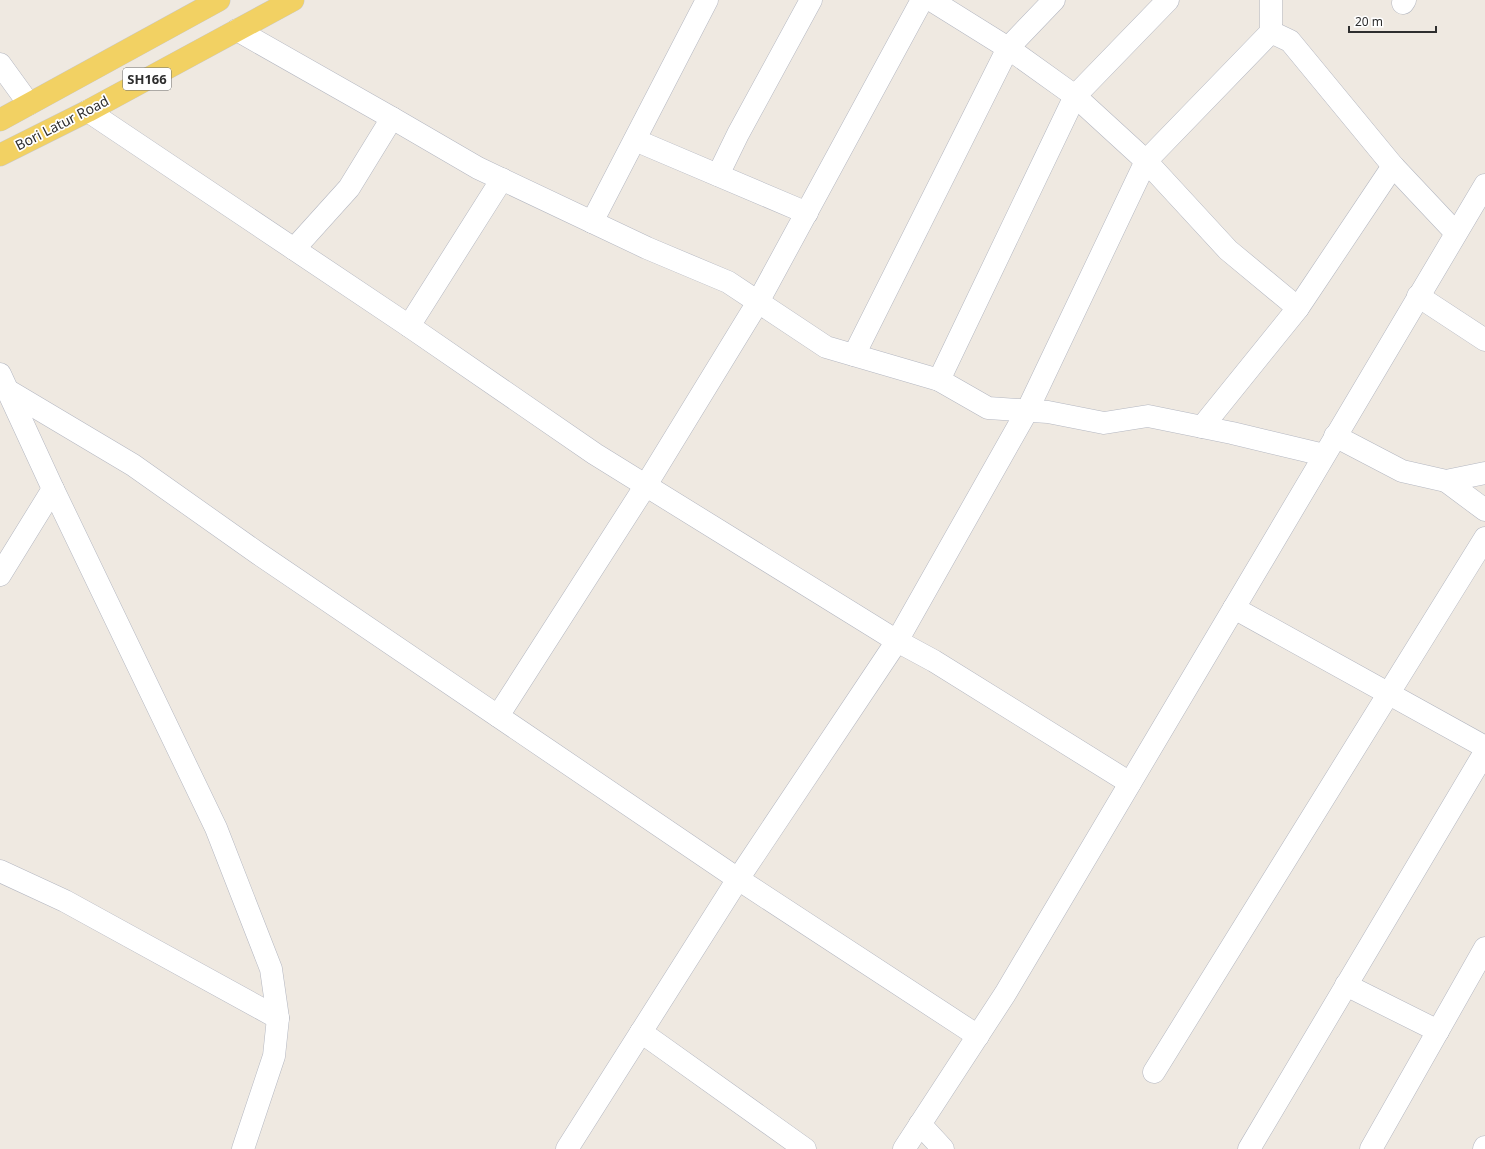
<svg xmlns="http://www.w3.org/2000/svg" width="1485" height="1149" viewBox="0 0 1485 1149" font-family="'Noto Sans',sans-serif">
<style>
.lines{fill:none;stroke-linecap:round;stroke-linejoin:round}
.minor-casing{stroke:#b4b7c1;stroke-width:23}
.major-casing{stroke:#c9c9c9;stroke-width:23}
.minor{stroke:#fff;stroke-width:22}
.major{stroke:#f2d163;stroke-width:22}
.labels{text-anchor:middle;stroke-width:3.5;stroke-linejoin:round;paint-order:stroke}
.shield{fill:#fff;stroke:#6d6d6d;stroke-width:1}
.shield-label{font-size:13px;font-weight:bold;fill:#2e2e2e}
.street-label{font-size:14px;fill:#2e2e2e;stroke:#fff}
</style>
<rect width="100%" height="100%" fill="#efe9e1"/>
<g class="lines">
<defs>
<g id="minor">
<path d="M931,0L1008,48L1075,96L1146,161L1228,250L1298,308L1202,427"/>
<path d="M1403,3L1405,0"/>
<path d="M237,30L392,118L478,168L647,248L728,282L826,347L939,380L988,408L1048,412L1104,423L1148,416L1232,433L1324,455"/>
<path d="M1271,32L1290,41L1393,166L1456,233"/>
<path d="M0,64L29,104"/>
<path d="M88,111L409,326L595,454L897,641L934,661L1130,783"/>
<path d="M635,140L807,213"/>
<path d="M718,175L738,134L811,0"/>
<path d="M592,222L707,0"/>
<path d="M294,249L349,188L392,118"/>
<path d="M1418,296L1485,340"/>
<path d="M1298,308L1393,166"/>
<path d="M409,326L502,179"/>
<path d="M854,355L1008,48L1054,0"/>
<path d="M0,374L53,489L216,828L271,969L278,1018L274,1056L243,1149"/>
<path d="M939,380L1075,96L1168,0"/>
<path d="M7,390L133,465L259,554L738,879L978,1036"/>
<path d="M1335,436L1402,471L1446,481L1485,473"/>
<path d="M1446,481L1485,510"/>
<path d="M0,575L53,489"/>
<path d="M1234,608L1485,747"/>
<path d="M498,716L646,485L758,302L922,0"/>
<path d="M0,871L65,901L278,1018"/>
<path d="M1346,985L1438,1031"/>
<path d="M641,1032L805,1149"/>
<path d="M1154,1072L1485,538"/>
<path d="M920,1124L943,1149"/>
<path d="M567,1149L738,879L897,641L1027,411L1146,161L1271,32V0"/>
<path d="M904,1149L1005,994L1485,185"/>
<path d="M1249,1149L1485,752"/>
<path d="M1371,1149L1485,948"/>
<path d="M1484,1149L1485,1147"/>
</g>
<g id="major">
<path d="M0,120L219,0"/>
<path d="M0,155L88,111L293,0"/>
</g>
</defs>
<use href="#minor" class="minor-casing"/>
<use href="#major" class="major-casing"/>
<use href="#minor" class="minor"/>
<use href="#major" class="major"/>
</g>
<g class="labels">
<rect class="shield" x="123" y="68" width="48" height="22" rx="3"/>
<g class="shield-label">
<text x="147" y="84">SH166</text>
</g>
<g class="street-label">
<text transform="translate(62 123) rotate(-27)" y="5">Bori Latur Road</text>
</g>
</g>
<path d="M1349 26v6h87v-6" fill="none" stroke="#2e2e2e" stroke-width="2"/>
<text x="1355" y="26" font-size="12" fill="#2e2e2e" stroke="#ffffff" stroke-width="3" paint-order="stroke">20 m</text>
</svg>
